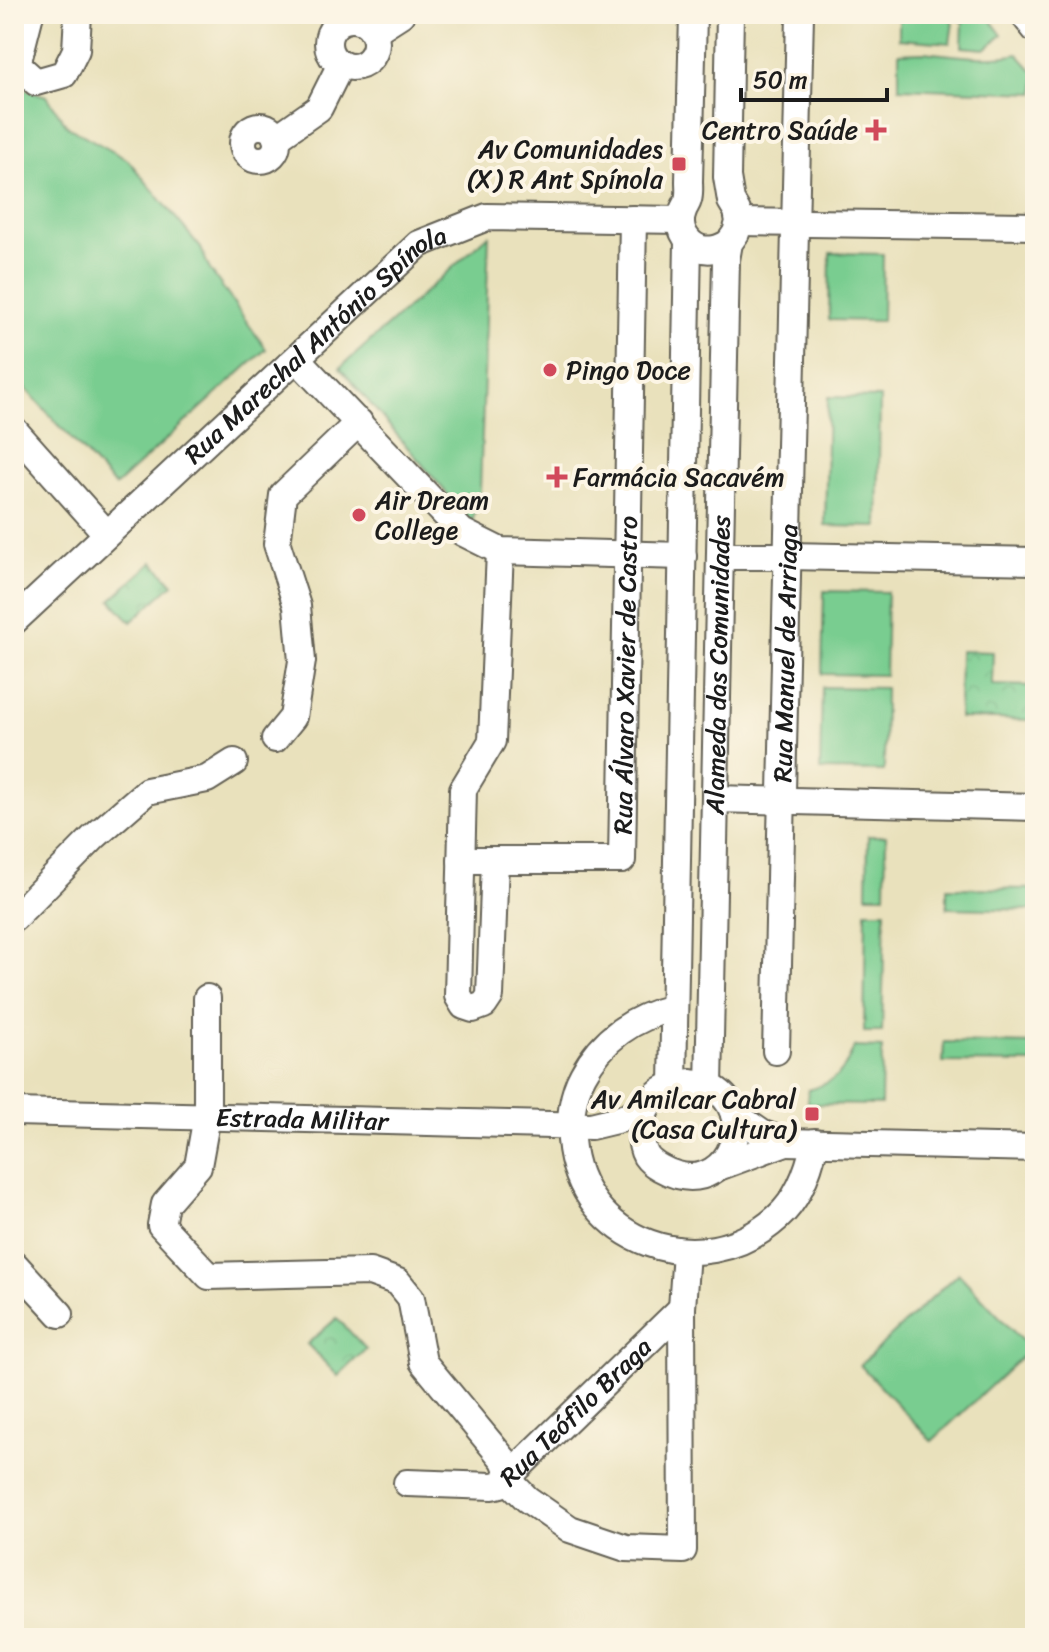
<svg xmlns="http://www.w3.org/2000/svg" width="1049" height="1652" viewBox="0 0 1049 1652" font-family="Sriracha,sans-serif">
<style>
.grass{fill:#79cd90;stroke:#4a7456;stroke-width:2}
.park{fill:url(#park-crowns);stroke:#4a7456;stroke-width:2}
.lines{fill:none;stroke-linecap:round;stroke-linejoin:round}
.minor-casing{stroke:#646154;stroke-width:30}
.minor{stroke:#fff;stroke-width:26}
.poi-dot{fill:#d1495b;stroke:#fcf5e5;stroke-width:3}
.labels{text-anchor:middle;stroke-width:8;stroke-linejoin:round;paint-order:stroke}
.poi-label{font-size:26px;fill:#1c1c1c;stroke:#fcf5e5;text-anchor:end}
.street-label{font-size:26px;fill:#1c1c1c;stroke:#fcf5e5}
</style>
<defs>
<pattern id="park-crowns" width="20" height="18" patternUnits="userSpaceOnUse" patternTransform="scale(2)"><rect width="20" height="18" fill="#79cd90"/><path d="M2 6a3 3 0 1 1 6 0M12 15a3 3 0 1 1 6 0" fill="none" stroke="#68af7c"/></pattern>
</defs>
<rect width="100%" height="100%" fill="#fcf5e5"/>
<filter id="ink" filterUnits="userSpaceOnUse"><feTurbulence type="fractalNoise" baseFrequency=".0125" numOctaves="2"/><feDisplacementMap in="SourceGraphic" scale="16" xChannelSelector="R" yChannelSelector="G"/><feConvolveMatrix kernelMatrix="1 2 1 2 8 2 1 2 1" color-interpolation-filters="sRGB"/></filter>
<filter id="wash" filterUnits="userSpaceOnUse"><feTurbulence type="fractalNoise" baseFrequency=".006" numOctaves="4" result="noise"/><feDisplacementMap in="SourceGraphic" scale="32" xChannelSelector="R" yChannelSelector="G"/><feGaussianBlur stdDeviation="1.8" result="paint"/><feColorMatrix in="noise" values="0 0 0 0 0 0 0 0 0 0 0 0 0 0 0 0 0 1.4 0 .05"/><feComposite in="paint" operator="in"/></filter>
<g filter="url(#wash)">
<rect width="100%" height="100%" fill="#e9e1bc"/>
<g class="grass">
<path d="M945,14L953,22L950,43L899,39V17L858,15Z"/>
<path d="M955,14H986L1002,35L985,49L962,47L963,23Z"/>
<path d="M923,52C954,55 987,61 1018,54L1035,73V93L899,88V53Z"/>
<path d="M14,86L47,96L67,126L128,160L201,248L209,268L266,349L115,486L14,376Z"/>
<path d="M489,235L480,491L472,523L340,368Z"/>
<path d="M830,253L883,254L882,321L829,320Z"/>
<path d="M828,397L880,398L878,527L825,526Z"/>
<path d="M824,591L887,592L885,675L822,674Z"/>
<path d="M822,687L885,688L884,771L820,770Z"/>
<path d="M868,836H886L885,895H867Z"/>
<path d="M947,888L1035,889V910L947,908Z"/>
<path d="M866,911H885L882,1032H864Z"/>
<path d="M944,1042L1035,1044V1063L943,1062Z"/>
<path d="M854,1047L882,1048L881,1105L808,1104V1090C837,1081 843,1075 854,1047Z"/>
<path d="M958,1273L1030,1349L932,1441L860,1365Z"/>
</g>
<g class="park">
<path d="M153,562L173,584L131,622L111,600Z"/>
<path d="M960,651L993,652L992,685L1031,686V720L959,718Z"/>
<path d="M337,1318L366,1349L338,1376L307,1344Z"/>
</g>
</g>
<g filter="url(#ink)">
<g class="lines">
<defs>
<g id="minor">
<path d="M30,14L17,65L36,82L64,74L76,50L78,14"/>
<path d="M693,14L689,181C689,186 690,194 688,200C687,204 684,207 683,211C677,226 685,242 699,248C711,252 720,248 729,243"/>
<path d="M1023,14L1035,29"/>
<circle cx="352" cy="43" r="24"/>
<path d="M373,32L401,14"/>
<circle cx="260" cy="143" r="17"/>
<path d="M276,138L319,108L341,64"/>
<path d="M739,222L1035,226"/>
<path d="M297,359L462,532L500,551L683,556"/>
<path d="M14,430L106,533"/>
<path d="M720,556H788L1035,561"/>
<path id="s1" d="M14,621L419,244L487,217L681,220"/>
<path d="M275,739L293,717L302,661L297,606L277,544L283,495L359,422"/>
<path d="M716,799L1035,807"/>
<path id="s2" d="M461,860H622L633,219"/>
<path d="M495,861L490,996L484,1005L473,1009L464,1006L458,996L463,789L492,741L500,551"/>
<path d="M14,918L94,837L147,791L207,779L234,762"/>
<path d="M207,998V1116L198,1166L165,1204L161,1225L209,1276L370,1272L398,1282L411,1298L423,1362L504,1460L515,1487L527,1499L570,1529L626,1548L683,1550L682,1308L686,1252"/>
<path d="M673,1008C634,1017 602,1039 583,1075C573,1093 569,1119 571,1140C580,1243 701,1286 777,1218C799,1199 809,1170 815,1142"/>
<path id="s3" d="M776,1051L800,14"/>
<path d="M691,1082C697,1083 704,1084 709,1086C760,1110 732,1190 677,1175C667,1172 652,1165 646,1156C642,1149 641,1140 641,1132C641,1112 653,1091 673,1085C678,1083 686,1083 691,1082Z"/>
<path d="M673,1085L688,241"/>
<path id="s4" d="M709,1087L726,260L729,243L736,233L739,222L737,211L731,201L727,177L730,14"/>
<path id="s5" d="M14,1112L591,1126L620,1119L645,1109"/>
<path d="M734,1114L763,1134L786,1142L1035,1148"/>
<path d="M721,1166L786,1142"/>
<path d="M14,1264L60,1314"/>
<path id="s6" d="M407,1483L493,1486L501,1484L682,1308"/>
</g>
</defs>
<use href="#minor" class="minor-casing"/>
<use href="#minor" class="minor"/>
</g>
</g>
<g class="poi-dot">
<path d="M872 118h8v8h8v8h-8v8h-8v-8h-8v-8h8z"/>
<rect x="671" y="156" width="16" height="16" rx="4"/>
<circle cx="550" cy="370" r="8"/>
<path d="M553 465h8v8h8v8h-8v8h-8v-8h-8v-8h8z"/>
<circle cx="359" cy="515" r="8"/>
<rect x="804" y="1106" width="16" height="16" rx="4"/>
</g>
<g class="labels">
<g class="poi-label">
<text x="858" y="139">Centro Saúde</text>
<text x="663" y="158">Av Comunidades<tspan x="663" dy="30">(X) R Ant Spínola</tspan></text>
<text x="566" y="379" text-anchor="start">Pingo Doce</text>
<text x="573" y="486" text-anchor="start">Farmácia Sacavém</text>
<text x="375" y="509" text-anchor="start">Air Dream<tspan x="375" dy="30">College</tspan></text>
<text x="796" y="1108">Av Amilcar Cabral<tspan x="796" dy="30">(Casa Cultura)</tspan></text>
</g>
<g class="street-label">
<text dy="9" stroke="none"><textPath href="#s1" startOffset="410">Rua Marechal António Spínola</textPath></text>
<text dy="9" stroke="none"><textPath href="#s3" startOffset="398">Rua Manuel de Arriaga</textPath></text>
<text dy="9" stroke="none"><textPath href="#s4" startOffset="422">Alameda das Comunidades</textPath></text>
<text dy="9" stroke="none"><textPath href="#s2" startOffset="346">Rua Álvaro Xavier de Castro</textPath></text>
<text dy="9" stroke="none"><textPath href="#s5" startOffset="288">Estrada Militar</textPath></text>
<text dy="9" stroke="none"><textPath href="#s6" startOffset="198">Rua Teófilo Braga</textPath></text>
</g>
</g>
<rect width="1049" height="1652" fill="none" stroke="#fcf5e5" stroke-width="48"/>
<path d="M741 88v12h146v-12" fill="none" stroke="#1c1c1c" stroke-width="4"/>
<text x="753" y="88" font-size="24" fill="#1c1c1c" stroke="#fcf5e5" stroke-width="6" paint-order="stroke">50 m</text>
</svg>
